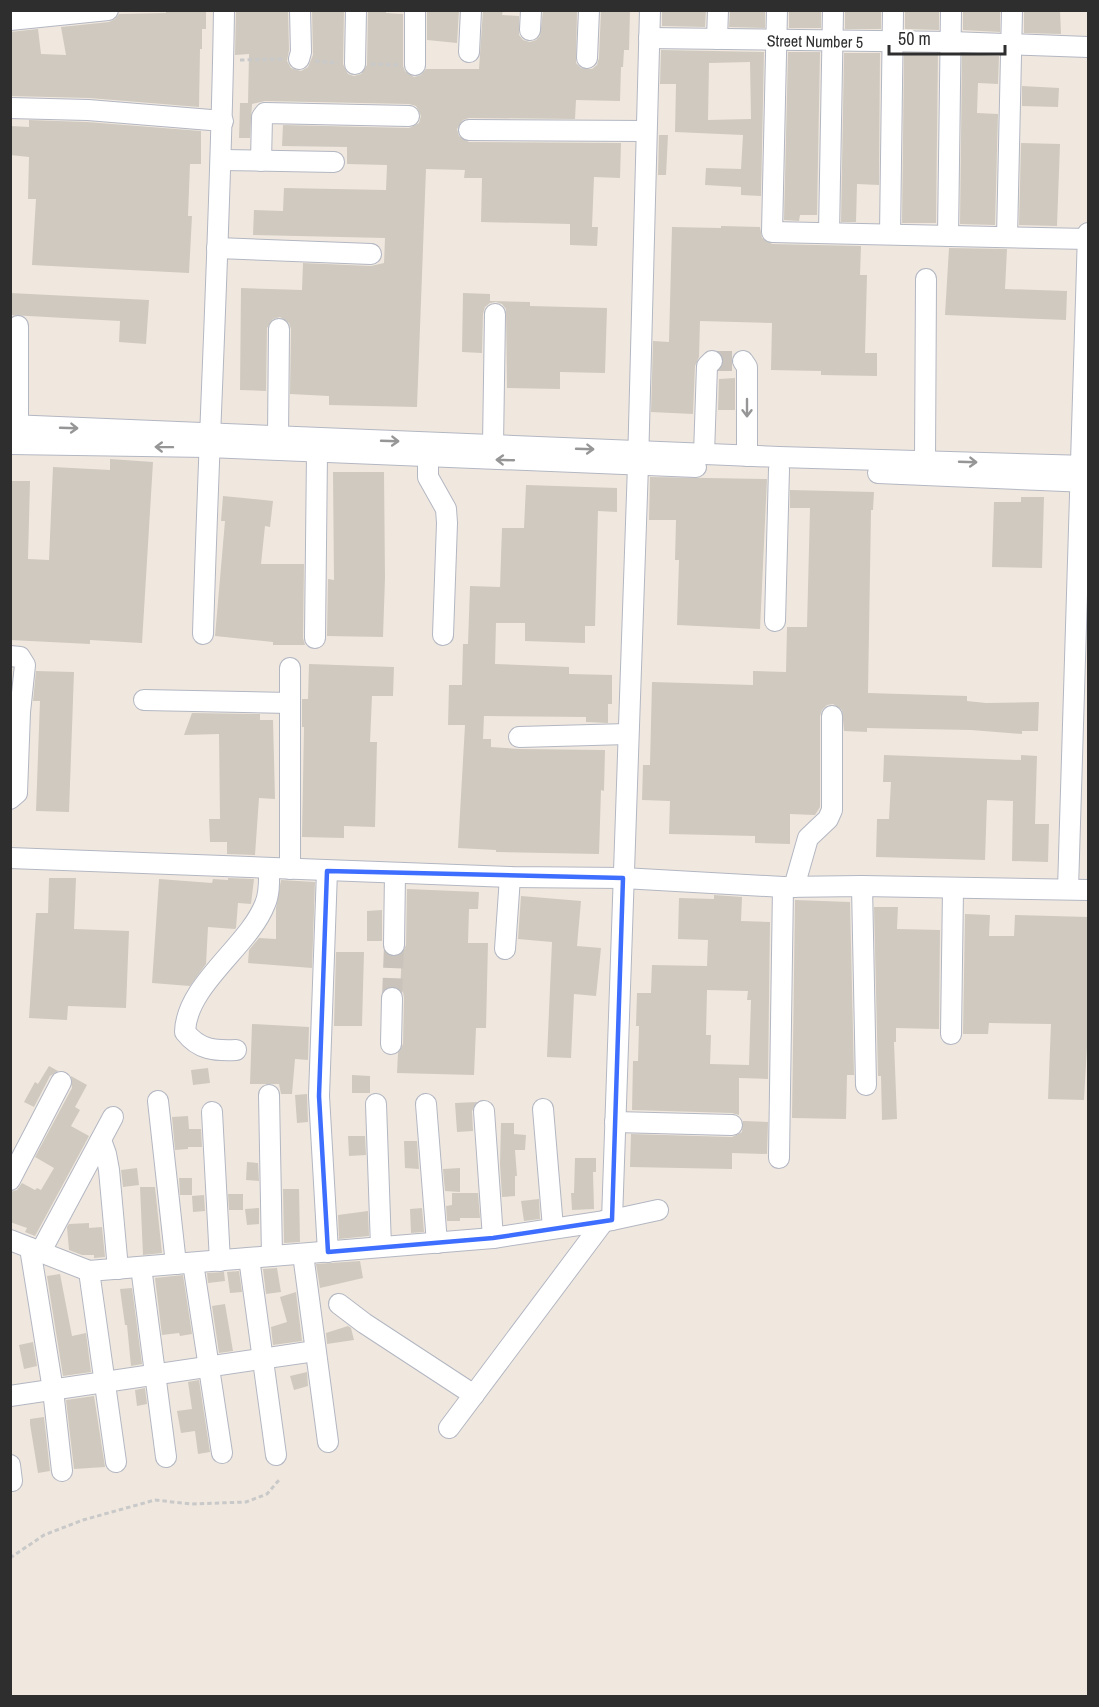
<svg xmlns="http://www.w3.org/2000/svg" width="1099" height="1707" viewBox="0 0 1099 1707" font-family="'Archivo Narrow',sans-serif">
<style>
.building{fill:#cfc9c0;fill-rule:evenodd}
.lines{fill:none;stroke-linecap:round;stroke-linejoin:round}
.minor-tunnel{stroke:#c9c3bc;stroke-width:20;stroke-dasharray:20 10;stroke-linecap:butt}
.minor-casing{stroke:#b3b7c2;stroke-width:22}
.path{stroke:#c9c9c9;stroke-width:3;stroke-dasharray:4.5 3;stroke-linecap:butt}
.minor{stroke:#fff;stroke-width:20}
.oneway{stroke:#969696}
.marked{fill:none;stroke:#3d6eff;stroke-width:4.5;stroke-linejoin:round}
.labels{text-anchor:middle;stroke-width:4.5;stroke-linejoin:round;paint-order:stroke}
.street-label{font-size:16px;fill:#2e2e2e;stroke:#fff}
</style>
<rect width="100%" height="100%" fill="#f0e8df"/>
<g class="building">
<path d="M166,10H206V29H202V49H200L199,107L89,98L10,96V32L38,29L41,54L66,55L61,27L109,22L115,19L119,14L166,13Z"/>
<path d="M236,10H288L289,50L287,61L291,68L301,71L308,67L313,55L312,10H344L343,64L348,74L354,76L361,74L367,65L368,10H386V13L403,14V66L405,71L414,77L421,75L426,69H479L483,10H503L502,15L519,16V35L523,40L530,42L536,40L540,36L543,10H577L576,63L581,68L592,69L597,65L599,58L601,10H630L629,50H624L623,67H621L620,101L576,100L575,119L469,118L463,120L457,129L459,136L469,142L621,143L620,178L594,177L592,227H598L597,246L570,245V224L481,222L482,178H464L465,170L426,169L417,407L329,405V396L290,394L291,329L289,323L280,317L273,319L267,328L266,391L240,390L241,288L302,290L303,263L371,266L384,263L385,238L253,235L254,210L283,211L284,188L386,190L387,165L347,164V147L282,146L283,125L409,128L419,123L421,116L416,106L409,104L265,101L252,104L250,138H239L240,103H248L249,54L235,55Z"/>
<path d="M427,10H459L457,43L427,40Z"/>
<path d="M662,10H706L705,27L662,26Z"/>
<path d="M730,10H765V28L729,27Z"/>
<rect x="789" y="10" width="32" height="18"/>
<rect x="845" y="10" width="36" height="19"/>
<path d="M905,10H939V30L905,29Z"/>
<path d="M963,10H1000V32L963,30Z"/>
<path d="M1024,10H1060L1061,34L1024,33Z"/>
<path d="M661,50L764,52L761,196L741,195V187L705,185L706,168L741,169L743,135L675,132L676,84H660ZM750,62L751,119L708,120L709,63Z"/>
<path d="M788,52H820L817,215H800L799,221L784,220Z"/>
<path d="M844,53H880L879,185L857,184L856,222H841Z"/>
<path d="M904,53L938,54L936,223H902Z"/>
<path d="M962,54L999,56L998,84L978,83L977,113L998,114L995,225L960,224Z"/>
<path d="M1022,86L1059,88L1058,107L1022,106Z"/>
<path d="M29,120L87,122L201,131V164H190L188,216H192L189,273L32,265L36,199H28L29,157L10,155V126L29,127Z"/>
<path d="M659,135H668L666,175H658Z"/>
<path d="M1021,143L1060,144L1057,226L1019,225Z"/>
<path d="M721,226L760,227L762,238L772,244L861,246L860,275H867L865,353H877V376L821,375V371L771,370L772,323L700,321L699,357L695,366L693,414L651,412L653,341L669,342L672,227L721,228Z"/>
<path d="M949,248L1007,249L1005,289L1067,291L1066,320L945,315Z"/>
<path d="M10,293L149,300L146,344L119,342L120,321L10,315Z"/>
<path d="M463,293L490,294V301L530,302V306L607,308L605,373L560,372V389L507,388L506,309L502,304L496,302L490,303L485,307L483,314L482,353L462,352Z"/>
<path d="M735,378V410H718L719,379Z"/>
<path d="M110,459L153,462L142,643L90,640V644L10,640V481H30L28,559L49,560L53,467L110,470Z"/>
<path d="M333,472H384L385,578L383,637L327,636L328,579L334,580Z"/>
<path d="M650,477L767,479L760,629L677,625L679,560H675L676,520H649Z"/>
<path d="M526,485L617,488V512L598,511L595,626H585V643L525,641V623H496L495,664L569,667V674L612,675V704H608V723L586,722V717L484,716L483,739H491V747L519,749L605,750L604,791L601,790L599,854L496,852V850L458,848L465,725H448L449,685H462L463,644H468L470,586L500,587L502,528H524Z"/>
<path d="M790,490L874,492L873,510H871L868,693L967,696V701L986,703L1039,702L1038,731H1022V734L971,730L867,728V732L844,731L842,710L833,704L827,705L822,710L820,716V807L815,815L790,814V844L755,843V836L669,834L670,801L642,800L643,765H650L652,682L753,685V671L786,672L787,627H807L810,508H790Z"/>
<path d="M223,496L273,501L270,527L265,526L261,564H304L303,638L305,645H273V642L215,636L225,521H221Z"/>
<path d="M1021,497H1044L1042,568L992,567L994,502H1021Z"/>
<path d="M309,664L394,667L393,696H372L370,742H377L375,827L344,826V838L302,837L304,727H302V699H308Z"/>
<path d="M36,671L74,672L69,812L36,811L40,701H33Z"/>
<path d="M192,713L260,714V720H273L275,799L259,798L255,855L227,854V842H210L209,819H220L219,734L184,735Z"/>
<path d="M884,755L1021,760V755L1037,756L1035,824H1049L1048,862L1012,861L1013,801L987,800L985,860L876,857L877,819H889L891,782H883Z"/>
<path d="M49,878H76L74,929L129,931L126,1008L68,1006L67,1020L29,1018L36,913H48Z"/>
<path d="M228,878L254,879L251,904L238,903L236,928L235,929L208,927L206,964L190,986L152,983L159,879L212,883L213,879L228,880Z"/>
<path d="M281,880L315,882L312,968L248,963L249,950L259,938L276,939V908Z"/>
<path d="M407,889L479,892L478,909H469L468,943H488L486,1028H476L474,1075L397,1073L398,1053L403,1044L404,998L403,992L400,990L402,954L406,945Z"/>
<path d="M714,895L742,897L741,921L770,922L768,1079L739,1078V1115L732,1113L632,1110L633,1061H638L639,1026H636L637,993H651L652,965L707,966L708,940L678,939L679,898L714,899ZM707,990L748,991L747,1000H751L749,1065L710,1064L711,1035H706Z"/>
<path d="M521,896L581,901L577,946L601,948L596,996L574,994L571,1058L547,1057L552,942L518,939Z"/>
<path d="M795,900L850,902L854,1075H847L846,1119L792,1118Z"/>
<path d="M874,907H898L897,929L940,930L939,1029L896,1028V1042H894L897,1119L882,1120L881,1076H878Z"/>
<path d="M382,910V941H367V911Z"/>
<path d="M965,914L990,915L989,936H1014L1015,915L1089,917V1011L1084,1100L1048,1099L1051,1024L989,1023L988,1034H963Z"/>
<path d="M336,952H364L362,1026H334Z"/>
<path d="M252,1024L309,1027L308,1060L295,1059L292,1094H281L279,1084H250Z"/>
<path d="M49,1066L58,1071L50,1076L34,1107L24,1102L35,1082L38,1084Z"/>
<path d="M208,1068L210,1083L193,1085L191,1070Z"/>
<path d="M352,1075L370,1076V1093H352Z"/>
<path d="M71,1076L87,1085L75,1107L80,1110L71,1126L89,1136L35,1236L25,1232L27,1228L10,1222V1192L17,1190L22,1183L35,1190L37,1188L41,1190L54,1168L35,1157L72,1088Z"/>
<path d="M307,1094L308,1122L297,1123L295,1095Z"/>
<path d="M477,1102L472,1111L473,1131L457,1132L455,1103Z"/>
<path d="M188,1116L189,1129H201L202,1147H188V1149L175,1150L172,1117Z"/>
<path d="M743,1121L768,1122L767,1154L732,1153V1169L630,1167L631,1134L732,1137L742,1132Z"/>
<path d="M501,1123H514V1134L526,1135L525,1150H515L517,1176H515V1196L502,1197L500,1164Z"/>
<path d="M348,1136H365L366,1155L349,1156Z"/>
<path d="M404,1141H417L419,1169L405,1168Z"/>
<path d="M575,1158H596V1172H593L594,1209L572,1210L571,1193H574Z"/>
<path d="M247,1162L258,1163L259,1181L246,1180Z"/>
<path d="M137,1168L139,1185L123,1187L121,1170Z"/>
<path d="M460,1168V1192L445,1191L443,1169Z"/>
<path d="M179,1178H192V1195H180Z"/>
<path d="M140,1187H155L162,1253L143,1255Z"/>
<path d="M283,1189H299L300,1242L284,1243Z"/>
<path d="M452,1193H478L480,1218H460V1221H447L446,1206L452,1205Z"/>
<path d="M228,1194H243V1210H229Z"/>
<path d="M204,1195L205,1211L193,1212L192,1196Z"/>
<path d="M539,1199L540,1219L524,1221L521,1201Z"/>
<path d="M259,1208V1224L247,1225L245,1209Z"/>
<path d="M422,1208L424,1232L411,1233L410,1209Z"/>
<path d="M368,1211L369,1236L339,1239L338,1215Z"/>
<path d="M89,1223V1228L102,1227L105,1257L94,1258V1255H82L69,1250L67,1227L69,1224Z"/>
<path d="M360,1261L363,1278L320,1288L316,1264Z"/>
<path d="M277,1268L281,1292L266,1294L263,1269Z"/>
<path d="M239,1271L242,1292L230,1293L227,1272Z"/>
<path d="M224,1272L225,1281L208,1283L207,1273Z"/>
<path d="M60,1274L72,1336L86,1333L91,1372L63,1376L47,1276Z"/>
<path d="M183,1275L192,1334L180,1336L179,1333L162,1335L155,1278Z"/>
<path d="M132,1288L142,1364L131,1366L127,1325H125L120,1289Z"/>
<path d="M296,1292L302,1341L273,1345L271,1327L287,1322L280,1297Z"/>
<path d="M225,1304L233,1351L219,1353L212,1306Z"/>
<path d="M348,1326L351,1328L354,1340L327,1344L326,1333Z"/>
<path d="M33,1342L37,1366L24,1369L19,1345Z"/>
<path d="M307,1372L308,1386L294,1390L290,1376Z"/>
<path d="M199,1380L210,1452L198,1454L195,1431L181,1433L177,1411L192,1409L188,1382Z"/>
<path d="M145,1388L147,1404L137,1406L135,1390Z"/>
<path d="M94,1396L105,1467L74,1469L66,1400Z"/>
<path d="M44,1417L50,1471L38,1473L30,1424V1419Z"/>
</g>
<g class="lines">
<g class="minor-tunnel">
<path d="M712,361H743"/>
<path d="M392,998L394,945"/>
</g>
<defs>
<g id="minor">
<path d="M777,10L772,232L1088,239"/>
<path d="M10,20L108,10"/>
<path d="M530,30L531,10"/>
<path d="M649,38L951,42L1088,47"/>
<path d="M717,39L718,10"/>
<path d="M469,52L471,10"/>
<path d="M587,58L589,10"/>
<path d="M299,59L301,52L300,10"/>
<path d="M355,64L356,10"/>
<path d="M415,65V10"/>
<path d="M10,108L88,110L223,121"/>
<path d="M469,130L646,131"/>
<path d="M221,160L334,162"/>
<path d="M261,161L262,117L265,113L409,116"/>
<path d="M829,233L833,10"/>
<path d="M890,234L893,10"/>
<path d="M948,236L951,10"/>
<path d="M1007,237L1012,10"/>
<path d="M217,248L371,254"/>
<path d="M18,326V426"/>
<path d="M743,361L747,367V456"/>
<path d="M10,425L779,457L1088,466"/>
<path d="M278,437L279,329"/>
<path d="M10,444L208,447L696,467"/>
<path d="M493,445L495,314"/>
<path d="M704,454L707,366L712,361"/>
<path d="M428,457V477L446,509L447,523L443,635"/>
<path d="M925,461L926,279"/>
<path d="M878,473L1088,482"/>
<path d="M775,621L779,469"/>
<path d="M203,634C209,426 221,218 224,10"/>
<path d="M315,638L317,452"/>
<path d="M10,656L20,657L25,665L20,712L17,793L10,799"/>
<path d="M144,700L290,703"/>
<path d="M519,737L628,734"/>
<path d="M10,858L510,877L623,878L783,887L862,886L1088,890"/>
<path d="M290,869V668"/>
<path d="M327,871L319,1096L328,1252"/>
<path d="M862,886L866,1085"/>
<path d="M794,887L808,838L828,819L832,810V716"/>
<path d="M1068,889L1088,233"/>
<path d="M394,945L395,873"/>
<path d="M505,949L510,877"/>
<path d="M951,1034L953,889"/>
<path d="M391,1044L392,998"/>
<path d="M236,1050C215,1051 199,1050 185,1032C186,985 249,946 265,904C270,893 269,880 269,868"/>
<path d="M269,1095L272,1256"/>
<path d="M158,1101L176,1264"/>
<path d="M376,1104L381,1247"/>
<path d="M426,1104L437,1243"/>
<path d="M543,1109L553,1228"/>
<path d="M484,1111L493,1238"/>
<path d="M212,1112L220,1261"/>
<path d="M615,1122L732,1125"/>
<path d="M101,1140L106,1154L109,1170L118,1269"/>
<path d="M779,1158L783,887"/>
<path d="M10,1180L61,1082"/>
<path d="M612,1220L638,465L650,10"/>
<path d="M10,1240L89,1271L493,1238L612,1220L658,1210"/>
<path d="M30,1248L53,1390L62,1471"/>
<path d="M41,1251L113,1117"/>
<path d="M303,1254L328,1442"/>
<path d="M249,1258L276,1455"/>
<path d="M193,1263L222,1453"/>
<path d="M141,1267L166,1457"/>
<path d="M89,1271L116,1462"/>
<path d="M339,1304L364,1323L474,1395"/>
<path d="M10,1396L315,1351"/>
<path d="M449,1428L604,1221"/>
<path d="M10,1465L12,1481"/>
</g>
</defs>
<use href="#minor" class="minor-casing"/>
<g class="path">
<path d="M240,60L284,59"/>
<path d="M315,61L338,63"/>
<path d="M371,64L398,65"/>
<path d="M10,1558L44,1535L83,1520L155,1500L191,1504L246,1502L267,1494L279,1480"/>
</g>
<use href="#minor" class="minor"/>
</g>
<defs><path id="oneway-shaft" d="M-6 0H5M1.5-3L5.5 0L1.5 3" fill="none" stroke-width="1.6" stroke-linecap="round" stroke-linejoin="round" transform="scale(1.5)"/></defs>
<g class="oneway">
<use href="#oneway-shaft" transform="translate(747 408) rotate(90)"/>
<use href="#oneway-shaft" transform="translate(69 428) rotate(2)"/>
<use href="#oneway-shaft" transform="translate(390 441) rotate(2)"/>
<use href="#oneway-shaft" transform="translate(164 447) rotate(-179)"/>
<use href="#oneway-shaft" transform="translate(585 449) rotate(2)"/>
<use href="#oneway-shaft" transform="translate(505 460) rotate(-178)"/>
<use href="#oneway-shaft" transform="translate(968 462) rotate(2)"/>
</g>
<path class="marked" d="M327,871L623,878L612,1220L493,1238L328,1252L319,1096Z"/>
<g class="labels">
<g class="street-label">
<text transform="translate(815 41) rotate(1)" y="6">Street Number 5</text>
</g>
</g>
<rect width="1099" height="1707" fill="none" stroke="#2e2e2e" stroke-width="24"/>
<path d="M889 45v9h116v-9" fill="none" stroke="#2e2e2e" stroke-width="3"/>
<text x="898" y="45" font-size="18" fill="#2e2e2e" stroke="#ffffff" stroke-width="4.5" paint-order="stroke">50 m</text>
</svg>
